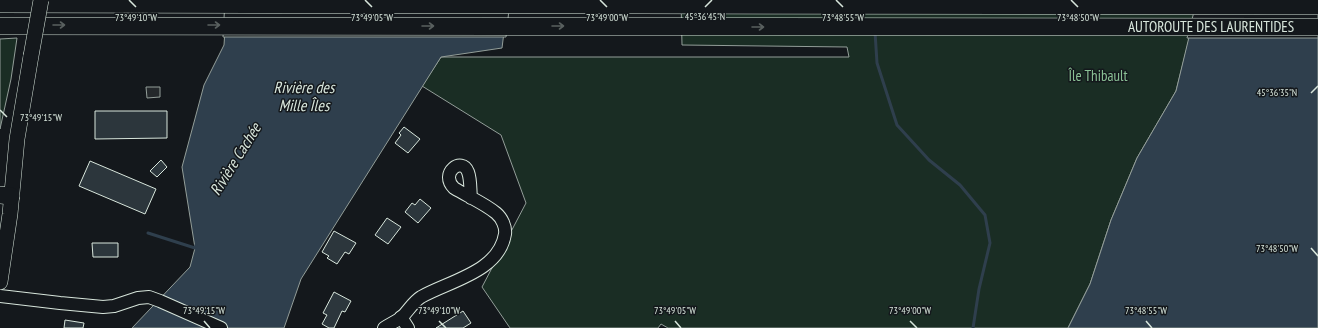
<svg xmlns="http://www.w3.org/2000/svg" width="1318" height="328" viewBox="0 0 1318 328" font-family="'PT Sans Narrow',sans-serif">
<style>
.green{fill:#1a2d24;stroke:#939e99}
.parking{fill:#24282b;stroke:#939e99}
.water{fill:#2f3f4d;stroke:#939e99}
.pier{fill:#14181c;stroke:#939e99}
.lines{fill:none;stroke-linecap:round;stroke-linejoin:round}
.stream{stroke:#2f3f4d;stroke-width:3}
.building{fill:#2c363c;stroke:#d8e6dc}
.minor-casing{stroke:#d8e6dc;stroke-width:14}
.major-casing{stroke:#d8e6dc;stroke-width:16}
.highway-casing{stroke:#d8e6dc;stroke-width:18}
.minor{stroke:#14181c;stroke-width:12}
.major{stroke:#14181c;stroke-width:15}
.highway{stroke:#14181c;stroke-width:17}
.major-bridge-casing{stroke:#d8e6dc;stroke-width:16;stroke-linecap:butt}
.major-bridge{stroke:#14181c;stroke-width:15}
.oneway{stroke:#59605f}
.ticks{fill:none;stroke:#d8e6dc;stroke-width:1.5}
.labels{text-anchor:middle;stroke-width:3;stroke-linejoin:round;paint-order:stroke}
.street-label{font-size:15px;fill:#d8e6dc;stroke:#14181c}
.park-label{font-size:15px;fill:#8ac095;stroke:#14181c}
.water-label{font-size:16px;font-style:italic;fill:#d8e6dc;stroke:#14181c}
.ticks-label{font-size:10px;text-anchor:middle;fill:#d8e6dc;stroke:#14181c;stroke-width:3;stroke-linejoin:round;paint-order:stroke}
</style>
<rect width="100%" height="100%" fill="#14181c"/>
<g class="green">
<path d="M681,0L1197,8L1176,91L1137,158L1111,220L1090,284L1068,328H668L661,324L658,328H510L482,287L526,203L501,135L422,86L441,57H849L847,47L682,45Z"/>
<path d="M17,38L11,79L0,129V39Z"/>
</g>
<path class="parking" d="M146,87H160V97L147,98Z"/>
<g class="water">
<path d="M227,0H508L502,48L441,57L301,279L284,328H132L190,267L195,248L182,167L204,85L224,45Z"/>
<path d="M1318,0V328H1068L1090,284L1111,220L1137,158L1176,91L1196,8Z"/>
</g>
<g class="pier">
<path d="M225,0H510L506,37H223Z"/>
<path d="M1318,0V38H1187L1195,8Z"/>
</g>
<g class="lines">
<g class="stream">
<path d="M875,32L877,63L897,125L929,160L960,185L985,215L990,243L979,289L973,328"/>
<path d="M148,233L195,248L196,245"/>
</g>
</g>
<g class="building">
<path d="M95,111H167V138L95,139Z"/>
<path d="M404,127L420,139L408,153L395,143L401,135L399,133Z"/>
<path d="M161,160L167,167L157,177L150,171Z"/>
<path d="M90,161L156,189L145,214L79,186Z"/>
<path d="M420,199L431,208L418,223L405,212L412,203L415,205Z"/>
<path d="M387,218L401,227L388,244L375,235Z"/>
<path d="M334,231L356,243L349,254L345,252L337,264L327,258L329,256L322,252Z"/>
<path d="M92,243H118V257H93Z"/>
<path d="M334,292L351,301L345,312L342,311L334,328H329L322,324L327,315L323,313Z"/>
<path d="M463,311L471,323L463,328H436Z"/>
<path d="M65,320L84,323L83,328H64Z"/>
</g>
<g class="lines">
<defs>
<g id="minor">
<path d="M0,296L60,303L103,307L114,306L138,298L149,297L160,301L221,328"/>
<path d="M401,317L408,328"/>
<path d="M384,328C390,324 397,321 402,317C409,310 413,302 421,297C449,281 499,272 505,234C506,227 502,218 496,213C484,203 467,196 454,188C439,173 462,156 468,172C471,180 470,190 471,198"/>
</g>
<path id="major" d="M0,282L10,214L17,139L31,56"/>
<g id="highway">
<path d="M0,4L1318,6"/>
<path d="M0,26L1318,27"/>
<path d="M0,195L11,196"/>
</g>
</defs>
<use href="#minor" class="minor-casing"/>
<use href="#major" class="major-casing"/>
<use href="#highway" class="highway-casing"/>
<use href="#minor" class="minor"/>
<use href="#major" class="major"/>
<use href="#highway" class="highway"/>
<defs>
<path id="major-bridge" d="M31,56L41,0"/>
</defs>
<use href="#major-bridge" class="major-bridge-casing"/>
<use href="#major-bridge" class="major-bridge"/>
</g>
<defs><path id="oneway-shaft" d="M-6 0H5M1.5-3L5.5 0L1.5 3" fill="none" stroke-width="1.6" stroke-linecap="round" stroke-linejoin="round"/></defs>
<g class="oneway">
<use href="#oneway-shaft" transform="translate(59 25)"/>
<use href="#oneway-shaft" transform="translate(214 25)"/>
<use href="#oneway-shaft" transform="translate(428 26)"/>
<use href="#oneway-shaft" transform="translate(558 26)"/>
<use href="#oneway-shaft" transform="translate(758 27)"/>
</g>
<path class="ticks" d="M129,0L136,7M365,0L372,7M600,0L607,7M836,0L843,7M1071,0L1078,7M705,7L712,0M1311,93L1318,86M0,110L7,117M1311,248L1318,256M204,321L210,328M439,321L446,328M675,321L681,328M910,321L917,328M1146,321L1152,328"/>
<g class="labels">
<g class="street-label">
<text x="1211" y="32">AUTOROUTE DES LAURENTIDES</text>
</g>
<g class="park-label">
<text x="1098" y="81">Île Thibault</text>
</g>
<g class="water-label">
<text x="304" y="93">Rivière des<tspan x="304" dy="18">Mille Îles</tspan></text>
<text transform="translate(235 159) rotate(-58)" y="6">Rivière Cachée</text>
</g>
</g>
<g class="ticks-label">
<text x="705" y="20">45°36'45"N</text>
<text x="843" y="21">73°48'55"W</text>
<text x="136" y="21">73°49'10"W</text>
<text x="372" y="21">73°49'05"W</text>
<text x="607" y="21">73°49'00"W</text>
<text x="1078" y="21">73°48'50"W</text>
<text x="1277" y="96">45°36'35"N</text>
<text x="41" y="121">73°49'15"W</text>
<text x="1277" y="252">73°48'50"W</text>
<text x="204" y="314">73°49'15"W</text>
<text x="439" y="314">73°49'10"W</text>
<text x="675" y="314">73°49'05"W</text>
<text x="910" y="314">73°49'00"W</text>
<text x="1146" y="314">73°48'55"W</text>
</g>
</svg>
